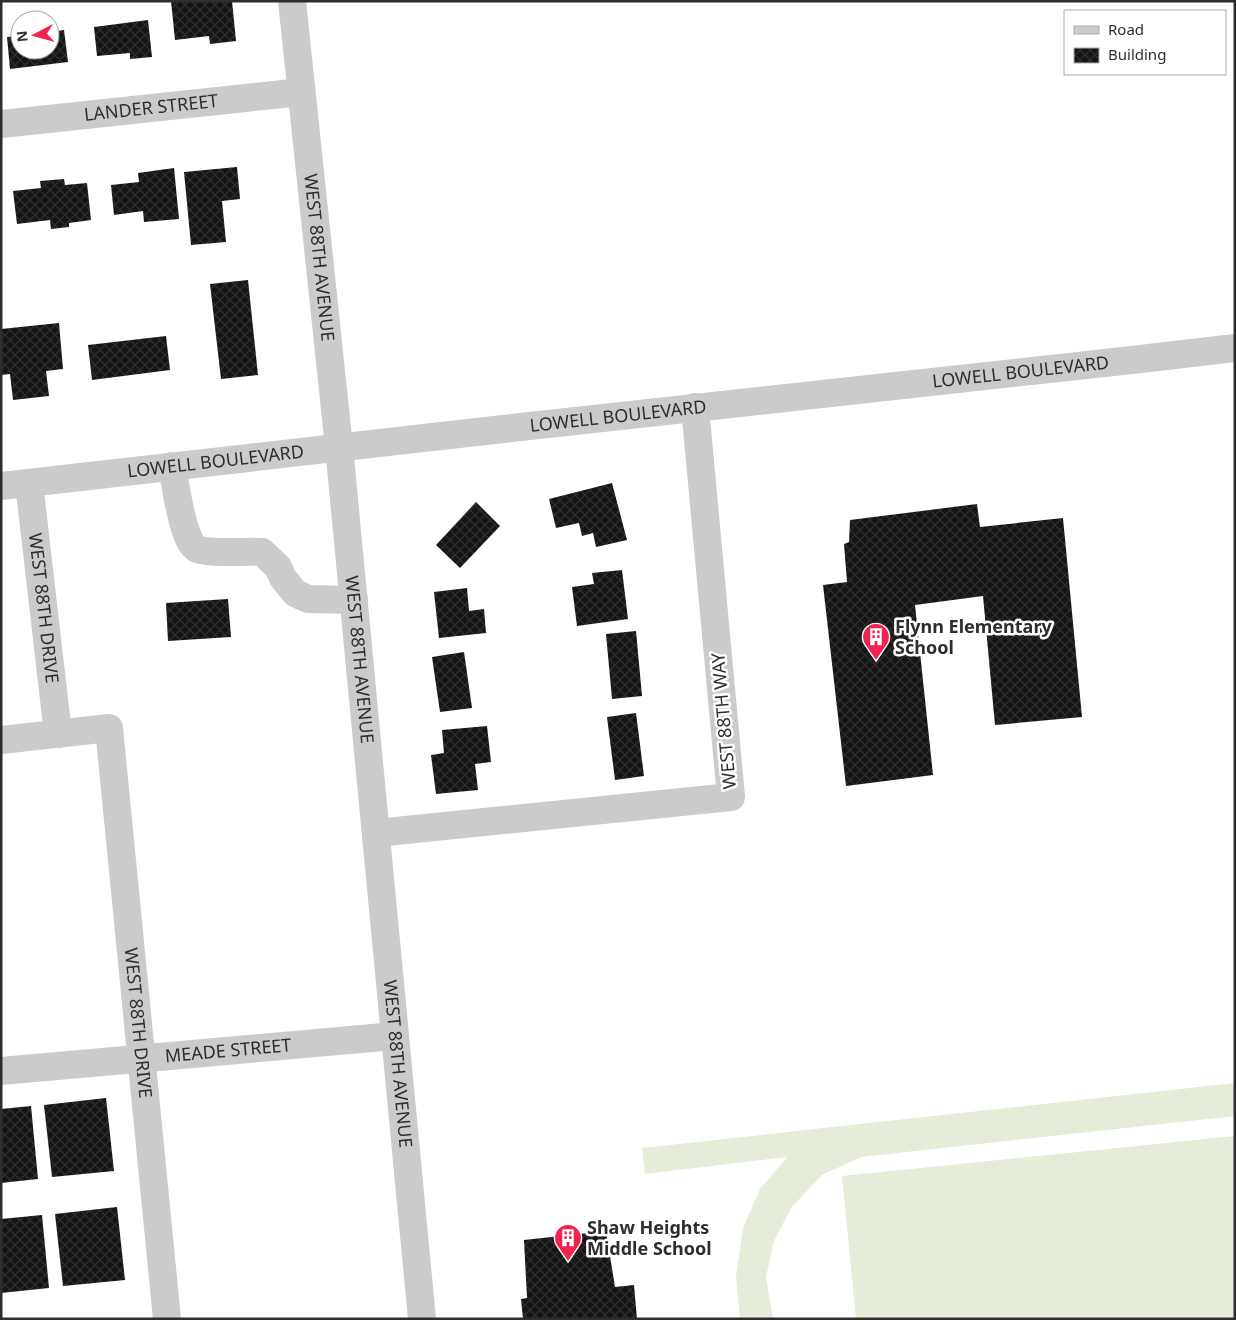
<svg xmlns="http://www.w3.org/2000/svg" width="1236" height="1320" viewBox="0 0 1236 1320" font-family="'Noto Sans',sans-serif">
<style>
.pitch{fill:#e6ecda}
.building{fill:url(#building-cross-hatch)}
.lines{fill:none;stroke-linecap:round;stroke-linejoin:round}
.minor{stroke:#cbcbcb;stroke-width:28}
.labels{text-anchor:middle;stroke-width:5;stroke-linejoin:round;paint-order:stroke}
.street-label{font-size:18px;fill:#2e2e2e;stroke:#fff}
.poi-label{font-size:18px;font-weight:bold;fill:#2e2e2e;stroke:#fff;text-anchor:start}
</style>
<defs>
<pattern id="building-cross-hatch" width="8" height="8" patternUnits="userSpaceOnUse" patternTransform="scale(1.25)"><rect width="8" height="8" fill="#151515"/><path d="M0 0l8 8M0 8l8-8" fill="none" stroke="#2f2f2f"/></pattern>
</defs>
<rect width="100%" height="100%" fill="#fff"/>
<g class="pitch">
<path d="M1235,1083V1116L861,1157L822,1175L791,1208L774,1241L766,1277L773,1319H740L736,1277L743,1228L760,1189L787,1157L645,1174L642,1148Z"/>
<path d="M1235,1136V1319H856L842,1176Z"/>
</g>
<g class="building">
<path d="M171,1H232L236,41L210,44L209,36L175,40Z"/>
<path d="M148,20L152,57L130,59V53L97,56L94,27Z"/>
<path d="M64,30L68,62L10,69L7,37L20,36V50H50V32Z"/>
<path d="M237,167L240,199L222,201L226,242L191,245L184,172Z"/>
<path d="M174,168L179,219L144,222L143,211L114,215L111,185L139,182L138,173Z"/>
<path d="M64,179L65,185L87,183L91,220L69,223V227L51,229L50,220L17,224L13,191L41,188L40,181Z"/>
<path d="M248,280L258,375L221,379L210,284Z"/>
<path d="M59,323L63,369L46,371L49,396L13,400L10,374L1,375V329Z"/>
<path d="M166,336L170,370L92,380L88,345Z"/>
<path d="M612,483L627,540L596,547L593,533L582,536L579,523L556,528L549,499Z"/>
<path d="M476,502L500,526L460,568L436,545Z"/>
<path d="M977,504L980,527L1063,518L1082,717L995,725L983,596L915,605L933,775L846,786L823,585L847,582L844,544L849,542L850,520Z"/>
<path d="M622,570L628,619L577,626L572,587L594,584L592,573Z"/>
<path d="M467,588L469,611L484,609L486,633L439,638L434,592Z"/>
<path d="M228,599L231,637L168,641L166,603Z"/>
<path d="M636,631L642,696L612,699L606,634Z"/>
<path d="M464,652L472,708L440,712L432,657Z"/>
<path d="M636,713L644,776L615,780L607,717Z"/>
<path d="M487,726L491,762L475,764L478,790L436,794L431,755L444,753L442,730Z"/>
<path d="M106,1098L114,1171L52,1177L44,1105Z"/>
<path d="M31,1106L38,1179L1,1183V1109Z"/>
<path d="M117,1207L125,1280L63,1286L55,1214Z"/>
<path d="M42,1215L49,1288L1,1293V1219Z"/>
<path d="M606,1231L615,1287L634,1285L637,1319H523L521,1299L527,1298L524,1240Z"/>
</g>
<g class="lines">
<g class="minor">
<path id="s1" d="M292,1L339,447L422,1319"/>
<path id="s2" d="M1,124L301,92"/>
<path d="M172,466C175,482 183,543 197,549C209,554 246,551 262,552L278,567L283,578L295,593L308,599L354,600"/>
<path id="s3" d="M29,483L58,734"/>
<path id="s4" d="M1,486L503,429L1132,360L1235,348"/>
<path id="s5" d="M1,740L109,728L167,1319"/>
<path d="M376,833L731,797L695,407"/>
<path id="s6" d="M1,1071L395,1036"/>
</g>
</g>
<defs>
<symbol id="building-pin" viewBox="-11 -11 22 30"><path d="M0 17L-7.5 6A9.5 9.5 0 1 1 7.5 6Z" fill="#f1244f" stroke="#fff"/><path d="M-4-6H4V6H1V3H-1V6H-4ZM-2.5-4.3h1.7v1.8h-1.7ZM.8-4.3h1.7v1.8H.8ZM-2.5-1h1.7V.8h-1.7ZM.8-1h1.7V.8H.8Z" fill="#fff"/></symbol>
</defs>
<g fill-rule="evenodd">
<use href="#building-pin" x="860" y="621" width="32" height="43"/>
<use href="#building-pin" x="552" y="1222" width="32" height="43"/>
</g>
<g class="labels">
<g class="street-label">
<text dy="6" stroke="none"><textPath href="#s2" startOffset="151">LANDER STREET</textPath></text>
<text dy="6" stroke="none"><textPath href="#s1" startOffset="258">WEST 88TH AVENUE</textPath></text>
<text dy="6" stroke="none"><textPath href="#s4" startOffset="1026">LOWELL BOULEVARD</textPath></text>
<text dy="6" stroke="none"><textPath href="#s4" startOffset="621">LOWELL BOULEVARD</textPath></text>
<text dy="6" stroke="none"><textPath href="#s4" startOffset="216">LOWELL BOULEVARD</textPath></text>
<text dy="6" stroke="none"><textPath href="#s3" startOffset="126">WEST 88TH DRIVE</textPath></text>
<text dy="6" stroke="none"><textPath href="#s1" startOffset="662">WEST 88TH AVENUE</textPath></text>
<text transform="translate(724 721) rotate(-95)" y="6">WEST 88TH WAY</text>
<text dy="6" stroke="none"><textPath href="#s5" startOffset="405">WEST 88TH DRIVE</textPath></text>
<text dy="6" stroke="none"><textPath href="#s6" startOffset="228">MEADE STREET</textPath></text>
<text dy="6" stroke="none"><textPath href="#s1" startOffset="1068">WEST 88TH AVENUE</textPath></text>
</g>
<g class="poi-label">
<text x="895" y="633">Flynn Elementary<tspan x="895" dy="21">School</tspan></text>
<text x="587" y="1234">Shaw Heights<tspan x="587" dy="21">Middle School</tspan></text>
</g>
</g>
<rect width="1236" height="1320" fill="none" stroke="#2e2e2e" stroke-width="5"/>
<rect x="1064" y="10" width="162" height="65" fill="#ffffff" stroke="#ababab"/>
<rect x="1074" y="26" width="25" height="8" fill="#cbcbcb" stroke="#ababab"/>
<text x="1108" y="35" font-size="15" fill="#2e2e2e">Road</text>
<rect x="1074" y="48" width="25" height="15" fill="url(#building-cross-hatch)" stroke="#ababab"/>
<text x="1108" y="60" font-size="15" fill="#2e2e2e">Building</text>
<g transform="translate(35 35) rotate(264)"><circle r="24" fill="#ffffff" stroke="#ababab"/>
<path d="M0-4L9 19L0 12L-9 19Z" fill="#f1244f"/>
<text y="-8" font-size="14" font-weight="bold" text-anchor="middle" fill="#2e2e2e">N</text>
</g>
</svg>
